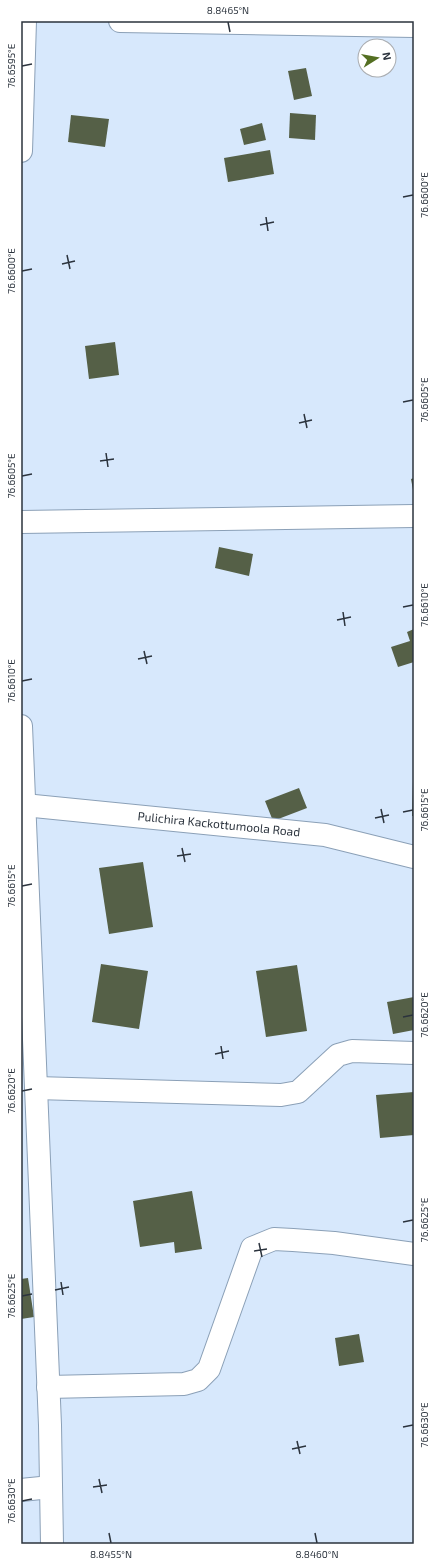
<svg xmlns="http://www.w3.org/2000/svg" width="435" height="1565" viewBox="0 0 435 1565" font-family="'Exo 2',sans-serif">
<style>
.building{fill:#556047}
.lines{fill:none;stroke-linecap:round;stroke-linejoin:round}
.minor-casing{stroke:#8ba0b7;stroke-width:24}
.major-casing{stroke:#8ba0b7;stroke-width:24}
.minor{stroke:#fff;stroke-width:22}
.major{stroke:#fff;stroke-width:22}
.ticks{fill:none;stroke:#2b333d;stroke-width:1.5}
.labels{text-anchor:middle;stroke-width:4;stroke-linejoin:round;paint-order:stroke}
.street-label{font-size:12px;fill:#2b333d;stroke:#fff}
.neatline{fill:none;stroke:#2b333d;stroke-width:1.5}
.ticks-label{font-size:10px;text-anchor:middle;fill:#2b333d}
</style>
<rect width="100%" height="100%" fill="#d7e8fc"/>
<g class="building">
<path d="M306,68L312,96L294,100L288,71Z"/>
<path d="M290,113L316,115L315,140L289,138Z"/>
<path d="M71,115L109,119L105,147L68,142Z"/>
<path d="M262,123L266,140L244,145L240,129Z"/>
<path d="M270,150L274,174L228,182L224,158Z"/>
<path d="M115,342L119,375L89,379L85,346Z"/>
<path d="M414,478V490H413L411,479Z"/>
<path d="M219,547L253,554L249,576L215,568Z"/>
<path d="M414,629V662L398,667L391,647L410,641L407,632Z"/>
<path d="M413,781H414V816H412Z"/>
<path d="M299,788L307,808L273,821L265,801Z"/>
<path d="M143,862L153,927L109,934L99,868Z"/>
<path d="M101,964L148,971L139,1029L92,1022Z"/>
<path d="M297,965L307,1031L266,1037L256,971Z"/>
<path d="M414,997V1030L393,1034L387,1002Z"/>
<path d="M414,1092V1135L380,1138L376,1095Z"/>
<path d="M192,1191L202,1249L175,1253L174,1242L140,1247L133,1201Z"/>
<path d="M28,1278L34,1317L21,1319V1279Z"/>
<path d="M359,1334L364,1362L339,1366L335,1338Z"/>
</g>
<g class="lines">
<defs>
<g id="minor">
<path d="M120,21L414,26"/>
<path d="M21,151L25,21"/>
<path d="M21,522L414,516"/>
<path d="M21,726L50,1425L52,1544"/>
<path d="M36,1088L281,1095L298,1092L338,1055L352,1051L414,1053"/>
<path d="M48,1387L184,1384L198,1380L209,1369L252,1248L274,1239L293,1240L334,1243L414,1254"/>
<path d="M21,1490L51,1487"/>
</g>
<g id="major">
<path id="s1" d="M21,804L24,805L325,835L414,857"/>
</g>
</defs>
<use href="#minor" class="minor-casing"/>
<use href="#major" class="major-casing"/>
<use href="#minor" class="minor"/>
<use href="#major" class="major"/>
</g>
<path class="ticks" d="M228,22L230,32M22,66L32,64M403,197L413,195M266,217L268,231M260,225L274,222M67,255L70,269M62,264L75,261M22,271L32,269M403,402L413,400M304,414L307,428M299,423L312,420M106,453L108,467M100,461L114,459M22,476L32,474M403,607L413,605M343,612L345,626M337,620L351,617M144,651L147,664M138,659L152,656M22,681L32,679M381,809L384,823M403,812L413,810M375,818L389,815M182,848L185,862M177,856L191,854M22,886L32,884M403,1017L413,1015M221,1046L223,1059M215,1054L229,1051M22,1091L32,1089M403,1222L413,1220M259,1243L262,1257M254,1251L267,1249M61,1282L63,1295M55,1290L69,1287M22,1296L32,1294M403,1427L413,1425M297,1441L300,1454M292,1449L306,1446M99,1479L102,1493M93,1487L107,1485M22,1501L32,1499M109,1533L111,1543M315,1533L317,1543"/>
<g class="labels">
<g class="street-label">
<text dy="4" stroke="none"><textPath href="#s1" startOffset="199">Pulichira Kackottumoola Road</textPath></text>
</g>
</g>
<rect width="435" height="1565" fill="none" stroke="#ffffff" stroke-width="44"/>
<g transform="translate(377 58) rotate(79)"><circle r="19" fill="#ffffff" stroke="#aaadb1"/>
<path d="M0-3L7 15L0 10L-7 15Z" fill="#546f22"/>
<text y="-6" font-size="11" font-weight="bold" text-anchor="middle" fill="#2b333d">N</text>
</g>
<rect x="22" y="22" width="391" height="1521" class="neatline"/>
<g class="ticks-label">
<text x="228" y="14">8.8465°N</text>
<text transform="translate(11 66) rotate(-90)" y="4">76.6595°E</text>
<text transform="translate(424 195) rotate(-90)" y="4">76.6600°E</text>
<text transform="translate(11 271) rotate(-90)" y="4">76.6600°E</text>
<text transform="translate(424 400) rotate(-90)" y="4">76.6605°E</text>
<text transform="translate(11 476) rotate(-90)" y="4">76.6605°E</text>
<text transform="translate(424 605) rotate(-90)" y="4">76.6610°E</text>
<text transform="translate(11 681) rotate(-90)" y="4">76.6610°E</text>
<text transform="translate(424 810) rotate(-90)" y="4">76.6615°E</text>
<text transform="translate(11 886) rotate(-90)" y="4">76.6615°E</text>
<text transform="translate(424 1015) rotate(-90)" y="4">76.6620°E</text>
<text transform="translate(11 1091) rotate(-90)" y="4">76.6620°E</text>
<text transform="translate(424 1220) rotate(-90)" y="4">76.6625°E</text>
<text transform="translate(11 1296) rotate(-90)" y="4">76.6625°E</text>
<text transform="translate(424 1425) rotate(-90)" y="4">76.6630°E</text>
<text transform="translate(11 1501) rotate(-90)" y="4">76.6630°E</text>
<text x="111" y="1558">8.8455°N</text>
<text x="317" y="1558">8.8460°N</text>
</g>
</svg>
